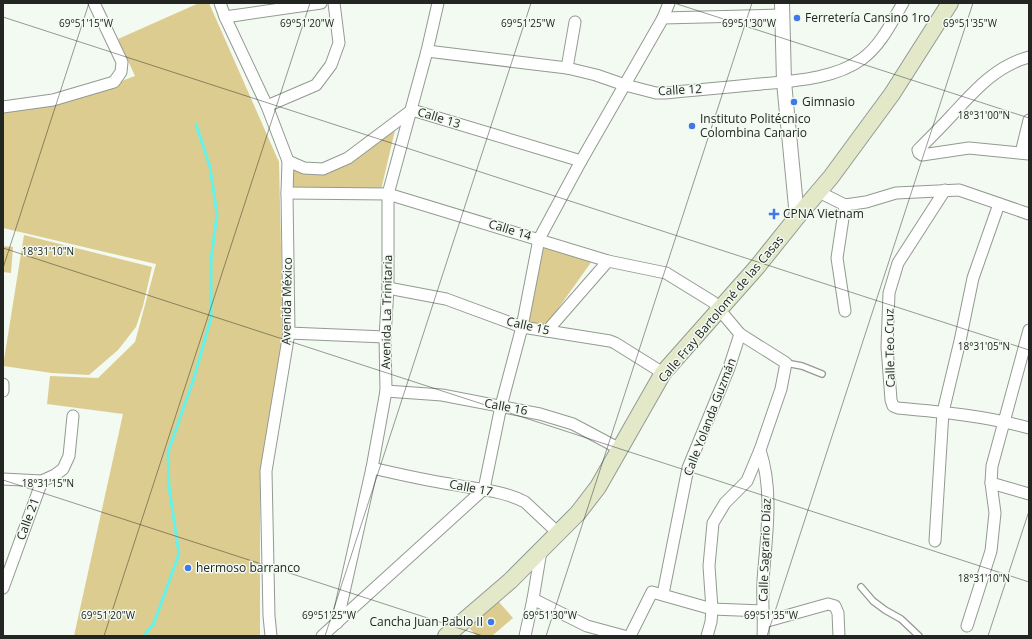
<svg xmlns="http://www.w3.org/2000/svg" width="1032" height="639" viewBox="0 0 1032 639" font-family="'Open Sans',sans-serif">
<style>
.green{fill:#ddcc90}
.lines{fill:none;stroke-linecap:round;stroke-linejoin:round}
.stream{stroke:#65f2ea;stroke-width:3}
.service-casing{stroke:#939a92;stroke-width:8}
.minor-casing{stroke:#939a92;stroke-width:13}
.tertiary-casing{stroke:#939a92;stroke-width:16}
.secondary-casing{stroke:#939a92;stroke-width:18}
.service{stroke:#fff;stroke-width:5.5}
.minor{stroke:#fff;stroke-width:11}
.tertiary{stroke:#fff;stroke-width:14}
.secondary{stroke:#e3e9c8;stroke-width:16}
.ticks{fill:none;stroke:#222522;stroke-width:1;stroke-opacity:0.45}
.poi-dot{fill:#3f79e9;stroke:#f2faf1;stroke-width:1.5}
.labels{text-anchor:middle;stroke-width:3;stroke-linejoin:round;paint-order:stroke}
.poi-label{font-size:12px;fill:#222522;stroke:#f2faf1;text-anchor:start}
.street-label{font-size:12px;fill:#222522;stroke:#f2faf1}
.ticks-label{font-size:10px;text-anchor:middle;fill:#222522;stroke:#f2faf1;stroke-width:3;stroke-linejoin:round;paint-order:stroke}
</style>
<rect width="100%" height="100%" fill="#f2faf1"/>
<g class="green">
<path d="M199,3H209L279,162L283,333L260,472V636H74L123,414L47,404L50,376L98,378L135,342L156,264L3,228V110L63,103L135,76L118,39Z"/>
<path d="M399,113L381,190L289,189L285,162L325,172Z"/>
<path d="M24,235L152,267L143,306L136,327L118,350L89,375L52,373L3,366Z"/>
<path d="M537,243L592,261L545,327L517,323Z"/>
<path d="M3,246L13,247L11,273L3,272Z"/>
<path d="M498,601L513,618L492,636H477L468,627Z"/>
</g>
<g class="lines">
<path class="stream" d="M144,636L154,623L179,554L169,487L168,452L193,381L211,318V260L217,214L210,167L196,124"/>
<defs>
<g id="service">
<path d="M786,363L802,366L822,374"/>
<path d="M861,587L873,601L885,610L901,619L919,636"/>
</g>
<g id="minor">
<path d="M220,3L225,17L267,106L288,161L287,193L289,333L266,471L269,616L271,636"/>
<path d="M225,17L321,3"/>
<path d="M663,18L782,15"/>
<path d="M427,51L567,68L596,75L625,85L656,93H665C693,90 722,88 750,85C786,81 832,81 862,59C881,45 891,23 903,3"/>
<path d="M1029,57C996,66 975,90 953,114C942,126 930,138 918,150L919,153L922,155L969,148L1029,154"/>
<path d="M567,68L575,22"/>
<path d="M267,106L316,85L331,65L339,43L334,3"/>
<path d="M3,107L53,100L114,82L121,72L122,62L94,3"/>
<path d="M1021,153L1029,120"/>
<path d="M288,161L304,168L323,169L348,158L412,110L581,161"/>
<path d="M945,190L898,263L889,293L887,347L891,400L893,406L898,408C943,412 986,416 1029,428"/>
<path d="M819,192L845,205L866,202L896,193L959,190L1029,214"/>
<path d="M287,193L388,194L608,261L666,273L713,302L740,334L786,363L781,389L760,450C774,492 766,537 763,581C762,599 764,618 763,636"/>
<path d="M845,205L837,258L845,311"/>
<path d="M388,288L446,299L522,327L610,341L615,343L663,373"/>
<path d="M547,331L608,261"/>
<path d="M289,333L385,337"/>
<path d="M3,384V391"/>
<path d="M386,391L442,395L540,414L573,424L620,449"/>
<path d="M372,468C398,474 424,480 450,484C475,489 502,490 525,502L558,533"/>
<path d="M3,479L42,481L55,475L63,469L69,456L73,416"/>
<path d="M991,483L1029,494"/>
<path d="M935,541L943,412L960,341L973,278L999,204"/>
<path d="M3,588L42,481"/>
<path d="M663,594L688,468L729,368L740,334"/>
<path d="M533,599L587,626L624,636"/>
<path d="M764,622L828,604L835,606L838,613L839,636"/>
<path d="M337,623L372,468L386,391L385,337L388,288V194L427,51L438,3"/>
<path d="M967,626L991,551L995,513L991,483L992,466L1029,330"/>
<path d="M322,636L484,489L501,406L522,327L539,239L581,161L663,18L669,3"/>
<path d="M525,636L533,599L541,551"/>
<path d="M630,636L652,592L712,609L763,611"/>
<path d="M707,636L711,622L712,609L709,566L713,523L725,503L747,481L760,450"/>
</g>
<path id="tertiary" d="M782,3L784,82L797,217"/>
<path id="secondary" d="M446,636L510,581L578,513L598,487L663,373L757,267L797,217L831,177L892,94L950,3"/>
</defs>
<use href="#service" class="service-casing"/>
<use href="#minor" class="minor-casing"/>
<use href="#tertiary" class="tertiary-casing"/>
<use href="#secondary" class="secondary-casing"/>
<use href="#service" class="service"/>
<use href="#minor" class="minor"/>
<use href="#tertiary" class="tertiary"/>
<use href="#secondary" class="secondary"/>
</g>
<path class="ticks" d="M674,3L1029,118M3,17L1029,350M3,248L1029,582M3,268L89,3M3,480L483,636M104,636L310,3M325,636L531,3M546,636L752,3M767,636L973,3M988,636L1029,511"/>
<g class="poi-dot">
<circle cx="797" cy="18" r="4"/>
<circle cx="794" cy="102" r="4"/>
<circle cx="692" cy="126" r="4"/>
<path d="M772 208h4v4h4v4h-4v4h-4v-4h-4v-4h4z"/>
<circle cx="188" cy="568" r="4"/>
<circle cx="491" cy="622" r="4"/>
</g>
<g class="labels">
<g class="poi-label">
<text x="805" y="22">Ferretería Cansino 1ro</text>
<text x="802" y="106">Gimnasio</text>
<text x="700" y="123">Instituto Politécnico<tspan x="700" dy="14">Colombina Canario</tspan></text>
<text x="783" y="218">CPNA Vietnam</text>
<text x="196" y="572">hermoso barranco</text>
<text x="483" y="626" text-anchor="end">Cancha Juan Pablo II</text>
</g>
<g class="street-label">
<text transform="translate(680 90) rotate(-3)" y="4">Calle 12</text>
<text transform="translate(439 118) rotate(17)" y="4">Calle 13</text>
<text transform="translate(510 230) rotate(17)" y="4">Calle 14</text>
<text transform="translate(287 301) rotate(-89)" y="4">Avenida México</text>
<text transform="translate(721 309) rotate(-50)" y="4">Calle Fray Bartolomé de las Casas</text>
<text transform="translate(387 312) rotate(-89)" y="4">Avenida La Trinitaria</text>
<text transform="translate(528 326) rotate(13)" y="4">Calle 15</text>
<text transform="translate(890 348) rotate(-91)" y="4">Calle Teo Cruz</text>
<text transform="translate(506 407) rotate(11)" y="4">Calle 16</text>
<text transform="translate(710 417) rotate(-69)" y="4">Calle Yolanda Guzmán</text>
<text transform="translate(471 488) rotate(11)" y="4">Calle 17</text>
<text transform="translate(28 519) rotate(-70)" y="4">Calle 21</text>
<text transform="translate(765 550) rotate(-88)" y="4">Calle Sagrario Díaz</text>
</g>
</g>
<g class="ticks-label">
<text x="86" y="27">69°51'15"W</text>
<text x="307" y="27">69°51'20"W</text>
<text x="528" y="27">69°51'25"W</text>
<text x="749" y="27">69°51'30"W</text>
<text x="970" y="27">69°51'35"W</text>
<text x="984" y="119">18°31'00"N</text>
<text x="48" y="255">18°31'10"N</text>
<text x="984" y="350">18°31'05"N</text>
<text x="48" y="487">18°31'15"N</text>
<text x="984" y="582">18°31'10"N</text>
<text x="108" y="619">69°51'20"W</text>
<text x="329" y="619">69°51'25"W</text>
<text x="550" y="619">69°51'30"W</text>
<text x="771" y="619">69°51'35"W</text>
</g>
<rect width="1032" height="639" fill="none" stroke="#222522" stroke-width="8"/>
</svg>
